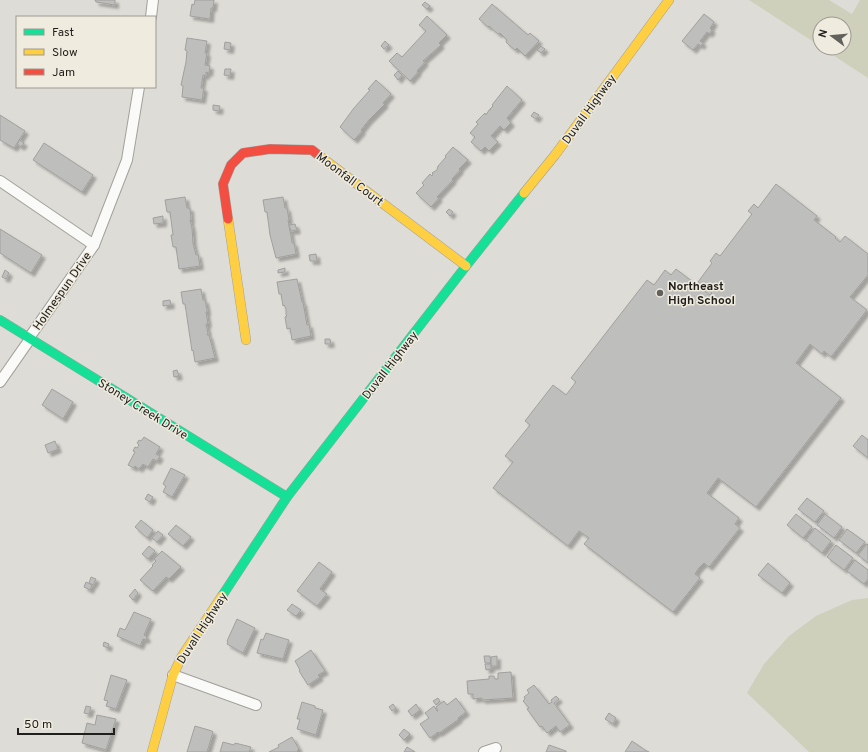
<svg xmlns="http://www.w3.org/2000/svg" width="868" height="752" viewBox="0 0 868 752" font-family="Overpass,sans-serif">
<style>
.green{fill:#ced0bc}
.building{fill:#bebebd;stroke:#a1a09f;filter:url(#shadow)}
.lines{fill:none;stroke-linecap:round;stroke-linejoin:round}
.street-casing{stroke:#a2a19c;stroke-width:12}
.fast-casing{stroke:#a2a19c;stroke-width:10}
.slow-casing{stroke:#a2a19c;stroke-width:10}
.jam-casing{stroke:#a2a19c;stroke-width:10}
.street{stroke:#fafaf9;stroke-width:10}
.fast{stroke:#16e098;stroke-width:9}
.slow{stroke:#ffcf43;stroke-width:9}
.jam{stroke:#f24e42;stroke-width:9}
.poi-dot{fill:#63615c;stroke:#f0ebdf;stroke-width:1.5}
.labels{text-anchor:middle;stroke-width:3;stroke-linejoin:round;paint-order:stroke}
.street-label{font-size:12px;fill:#211f1b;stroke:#f0ebdf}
.poi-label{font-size:12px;font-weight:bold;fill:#211f1b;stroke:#f0ebdf;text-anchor:start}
</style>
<defs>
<filter id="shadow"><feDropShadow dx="3.5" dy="3.5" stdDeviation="1" flood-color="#0004"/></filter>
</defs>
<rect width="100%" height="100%" fill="#dedcd6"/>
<g class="green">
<path d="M749,0H829L852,14L860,0H868V78L822,48H844V24H820V46Z"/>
<path d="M868,598V752H809L747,693L764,664L789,636L816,616L852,600Z"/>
</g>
<g class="building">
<path d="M95,0H115V5L96,2Z"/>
<path d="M195,0H214L213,8H211L210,19L190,16L192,4L194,5Z"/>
<path d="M425,2L430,6L427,9L422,5Z"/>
<path d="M492,4L528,35L530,33L539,41L525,56L517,48L515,50L509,45L506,42L507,40L500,33L498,34L489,26L488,27L479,19Z"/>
<path d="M704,14L714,22L710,28L712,30L709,34L707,32L700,41L703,43L701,46L698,44L693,50L682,41Z"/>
<path d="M427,16L447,35L439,43L441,45L423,61L425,62L417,71L418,72L410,81L389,61L397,53L402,57L426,31L419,25Z"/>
<path d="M187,38L207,41L205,53H207L205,65L210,66L209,73L206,72V76L203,75L201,88H204L202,100L182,97L183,86L181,85L186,62L187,51L185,50Z"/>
<path d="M385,41L389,45L384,49L381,46Z"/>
<path d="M225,42L231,43L230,50L224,49Z"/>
<path d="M541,46L545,49L541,53L537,50Z"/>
<path d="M225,69H231L230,76L224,75Z"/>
<path d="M398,71L402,75L398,80L394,75Z"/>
<path d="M376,80L391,94L383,103L385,104L368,121L361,130L362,131L354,140L340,127L354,108L370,90L368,89Z"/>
<path d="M507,86L522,100L507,118L511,123L504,130L500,126L491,136L498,142L489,151L485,147L481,151L471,142L475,137L470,133L478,124L476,122L485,113L486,115L489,110L491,109H490L493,106L492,105Z"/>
<path d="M213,105L220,106L219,111L213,110Z"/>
<path d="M534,112L539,115L536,119L531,116Z"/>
<path d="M0,115L25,131L14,148L0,140Z"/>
<path d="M20,140L24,143L21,147L17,144Z"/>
<path d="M44,143L93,175L82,192L33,160Z"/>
<path d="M453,147L468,160L459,169L460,170L452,179L453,180L437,197L439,198L431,207L416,193L424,185L422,183L430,174L432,176L433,174L432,173L437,170L438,166L446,157L445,156Z"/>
<path d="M776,184L817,216L814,220L836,237L835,238L840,242L845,236L868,254V275L850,297L867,310L831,357L824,351L822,354L810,344L796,363L841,398L756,507L718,478L707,493L739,518L735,524L740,528L709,567L704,563L698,569L695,574L700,578L673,612L584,544L589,538L579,531L568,546L493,488L513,462L505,456L530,425L525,421L553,385L566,395L576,382L571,378L647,280L654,285L665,270L671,275L676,269L710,295L712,293L698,282L712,263L710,261L716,253L720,256L752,214L748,211L754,204L758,208Z"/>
<path d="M185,197L187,208H190L191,220H190L192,228L193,243L196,255L198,254L200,266L179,269L176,247H173L171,235H173L170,212H167L165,200Z"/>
<path d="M283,197L285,208H287L289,220H288L292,242V243H294L296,254L276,258L270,235L267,212H265L263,200Z"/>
<path d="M449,209L453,212L450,216L446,212Z"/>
<path d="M163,216V223L154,224L153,218Z"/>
<path d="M295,224L297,230L291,231L289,225Z"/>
<path d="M0,229L42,255L31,273L0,253Z"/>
<path d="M316,254L317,261H310L309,255Z"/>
<path d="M285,268V272L278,273V270Z"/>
<path d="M5,270L9,273L6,279L2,277Z"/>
<path d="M297,279L302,302H303L307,325L309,324L311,336L292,340L290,328L287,329L285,317L287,316L286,315V309L284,305L283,306L281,294H279L277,282Z"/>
<path d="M201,289L203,300H205L207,310V312H206L208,324H206L208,333L207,335H209L215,358L195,362L193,350L192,351L185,304H183L181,292Z"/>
<path d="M170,300L171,305L163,306V301Z"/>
<path d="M325,339H330L331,344H325Z"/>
<path d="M177,370L179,376L174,377L173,371Z"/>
<path d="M52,389L73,402L63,419L42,405Z"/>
<path d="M862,435L868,440V458L853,446Z"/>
<path d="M144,437L160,447L156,454L160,456L157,461L153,459L148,467L143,464L139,469L135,466L134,468L128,465L135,452L133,451L135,447L137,448L139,445L137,443L139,440L141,441Z"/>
<path d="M55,441L58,449L48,453L45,445Z"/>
<path d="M171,468L185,475L172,497L163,492L166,486L163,484Z"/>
<path d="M148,494L153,497L150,502L145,499Z"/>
<path d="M807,498L824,511L815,522L798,509Z"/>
<path d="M796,514L812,527L803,538L787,525Z"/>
<path d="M825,514L842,527L834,538L817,525Z"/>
<path d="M141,520L153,530L147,538L135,527Z"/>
<path d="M176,525L191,537L183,546L168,534Z"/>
<path d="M815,528L831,541L822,553L806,540Z"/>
<path d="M847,529L865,542L856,553L839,540Z"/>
<path d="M158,531L163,535L157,542L152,538Z"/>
<path d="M867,544L868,545V563L858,555Z"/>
<path d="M836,545L853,558L844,570L827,557Z"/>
<path d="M149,546L155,551L148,559L142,554Z"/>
<path d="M162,551L181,567L169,579L166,577L153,591L140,580L153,566L152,565L156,561L154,559Z"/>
<path d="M855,560L868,570V579L864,584L847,571Z"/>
<path d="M319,562L332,572L320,589L327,594L317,606L297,591Z"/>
<path d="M768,563L790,583L782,593L758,575Z"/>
<path d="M91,577L96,579L93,585L89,583Z"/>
<path d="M86,582L92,585L90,590L84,587Z"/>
<path d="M135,589L138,593L133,600L129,596Z"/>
<path d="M292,604L301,610L296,616L287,610Z"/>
<path d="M134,612L151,619L144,635L147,637L146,640L143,639L140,646L117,636L120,628L125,630Z"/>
<path d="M237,619L255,628L243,653L227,644L228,642L227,641Z"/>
<path d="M266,633L289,640L283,659L257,653L261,639L263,640Z"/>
<path d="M104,642L109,644L108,648L103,646Z"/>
<path d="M311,650L325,671L318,675L320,677L308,685L299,671L300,670L295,661Z"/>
<path d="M484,656H490L491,663H485Z"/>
<path d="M497,656V666H491V657Z"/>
<path d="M485,664H491V669L486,670Z"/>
<path d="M511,672L513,698L482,700V698L473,699V694H468L467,681L489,679V676H494L495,679H498V673Z"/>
<path d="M111,675L127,680L116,709L106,706L108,701L104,700Z"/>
<path d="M534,685L549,704L552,702L551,700L556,696L559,699L554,703L570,725L560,732L556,726L547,733L542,726L540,727L527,709L529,708L523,701L525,699L524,697L529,693L527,690Z"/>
<path d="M438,698L440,701L436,705L433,701Z"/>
<path d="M456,698L466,712L458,718L459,719L442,731L439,733L438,732L430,738L420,724L429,718L425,713L434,706L437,711H438L436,707L444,701L447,705Z"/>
<path d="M302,702L315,706V708L323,710L316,735L297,729L300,719H297Z"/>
<path d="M393,704L396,708L392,711L389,707Z"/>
<path d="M416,704L420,710L412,716L408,711Z"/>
<path d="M86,706L91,707L89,714L84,713Z"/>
<path d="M609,713L616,718L613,724L605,719Z"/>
<path d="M97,715L116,719L106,750L82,743L87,723L95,725Z"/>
<path d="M195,726L212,731L213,732L207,752H187Z"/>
<path d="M404,729L410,734L404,740L399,735Z"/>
<path d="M292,737L299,749L297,751L298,752H269L279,747L278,745Z"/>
<path d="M632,741L645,750L649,752H625Z"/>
<path d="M223,742L234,745L235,743L251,747L249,752H220Z"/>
<path d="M549,745L566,751V752H546Z"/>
<path d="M407,747L415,752H404Z"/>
</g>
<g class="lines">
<defs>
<g id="street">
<path d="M151,17L153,0"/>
<path d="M0,181L94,245"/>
<path d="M29,338L94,245L127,160L139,87"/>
<path d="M0,382L30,339"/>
<path d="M173,675L256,705"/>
<path d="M484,752L496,748"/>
</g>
<g id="fast">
<path d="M0,320L287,497"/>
<path d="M222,596L287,497L466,266L524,193"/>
</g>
<g id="slow">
<path d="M317,154L466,266"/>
<path d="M524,193L555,155L669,0"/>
<path d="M228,219L246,340"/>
<path d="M152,752L173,675L182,656L222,596"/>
</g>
<path id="jam" d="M228,219L223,184L231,165L243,153L270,149L312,150L317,154"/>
</defs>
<use href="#street" class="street-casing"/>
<use href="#fast" class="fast-casing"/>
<use href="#slow" class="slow-casing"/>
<use href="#jam" class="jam-casing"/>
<use href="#street" class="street"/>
<use href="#fast" class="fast"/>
<use href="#slow" class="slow"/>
<use href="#jam" class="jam"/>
</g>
<circle class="poi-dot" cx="660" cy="293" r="4"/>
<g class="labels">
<g class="street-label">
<text transform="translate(589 109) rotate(-54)" y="4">Duvall Highway</text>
<text transform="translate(350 179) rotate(37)" y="4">Moonfall Court</text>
<text transform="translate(62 291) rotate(-55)" y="4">Holmespun Drive</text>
<text transform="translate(390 365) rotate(-52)" y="4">Duvall Highway</text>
<text transform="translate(143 409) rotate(32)" y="4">Stoney Creek Drive</text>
<text transform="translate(202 628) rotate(-57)" y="4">Duvall Highway</text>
</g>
<g class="poi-label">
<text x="668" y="290">Northeast<tspan x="668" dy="14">High School</tspan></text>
</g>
</g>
<rect x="16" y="16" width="140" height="72" fill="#f0ebdf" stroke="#9d9991"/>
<rect x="24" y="29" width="20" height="6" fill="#16e098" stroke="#9d9991"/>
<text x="52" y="36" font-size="12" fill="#211f1b">Fast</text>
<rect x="24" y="49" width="20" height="6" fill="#ffcf43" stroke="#9d9991"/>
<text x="52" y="56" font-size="12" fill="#211f1b">Slow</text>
<rect x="24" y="69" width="20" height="6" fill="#f24e42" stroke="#9d9991"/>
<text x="52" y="76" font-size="12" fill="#211f1b">Jam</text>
<g transform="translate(832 36) rotate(286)"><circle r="19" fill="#f0ebdf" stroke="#9d9991"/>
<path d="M0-3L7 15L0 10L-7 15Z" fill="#63615c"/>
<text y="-6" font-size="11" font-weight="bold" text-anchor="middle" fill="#211f1b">N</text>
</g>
<path d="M18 728v6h96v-6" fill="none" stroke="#211f1b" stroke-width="2"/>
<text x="24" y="728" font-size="12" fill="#211f1b" stroke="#f0ebdf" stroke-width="3" paint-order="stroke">50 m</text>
</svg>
